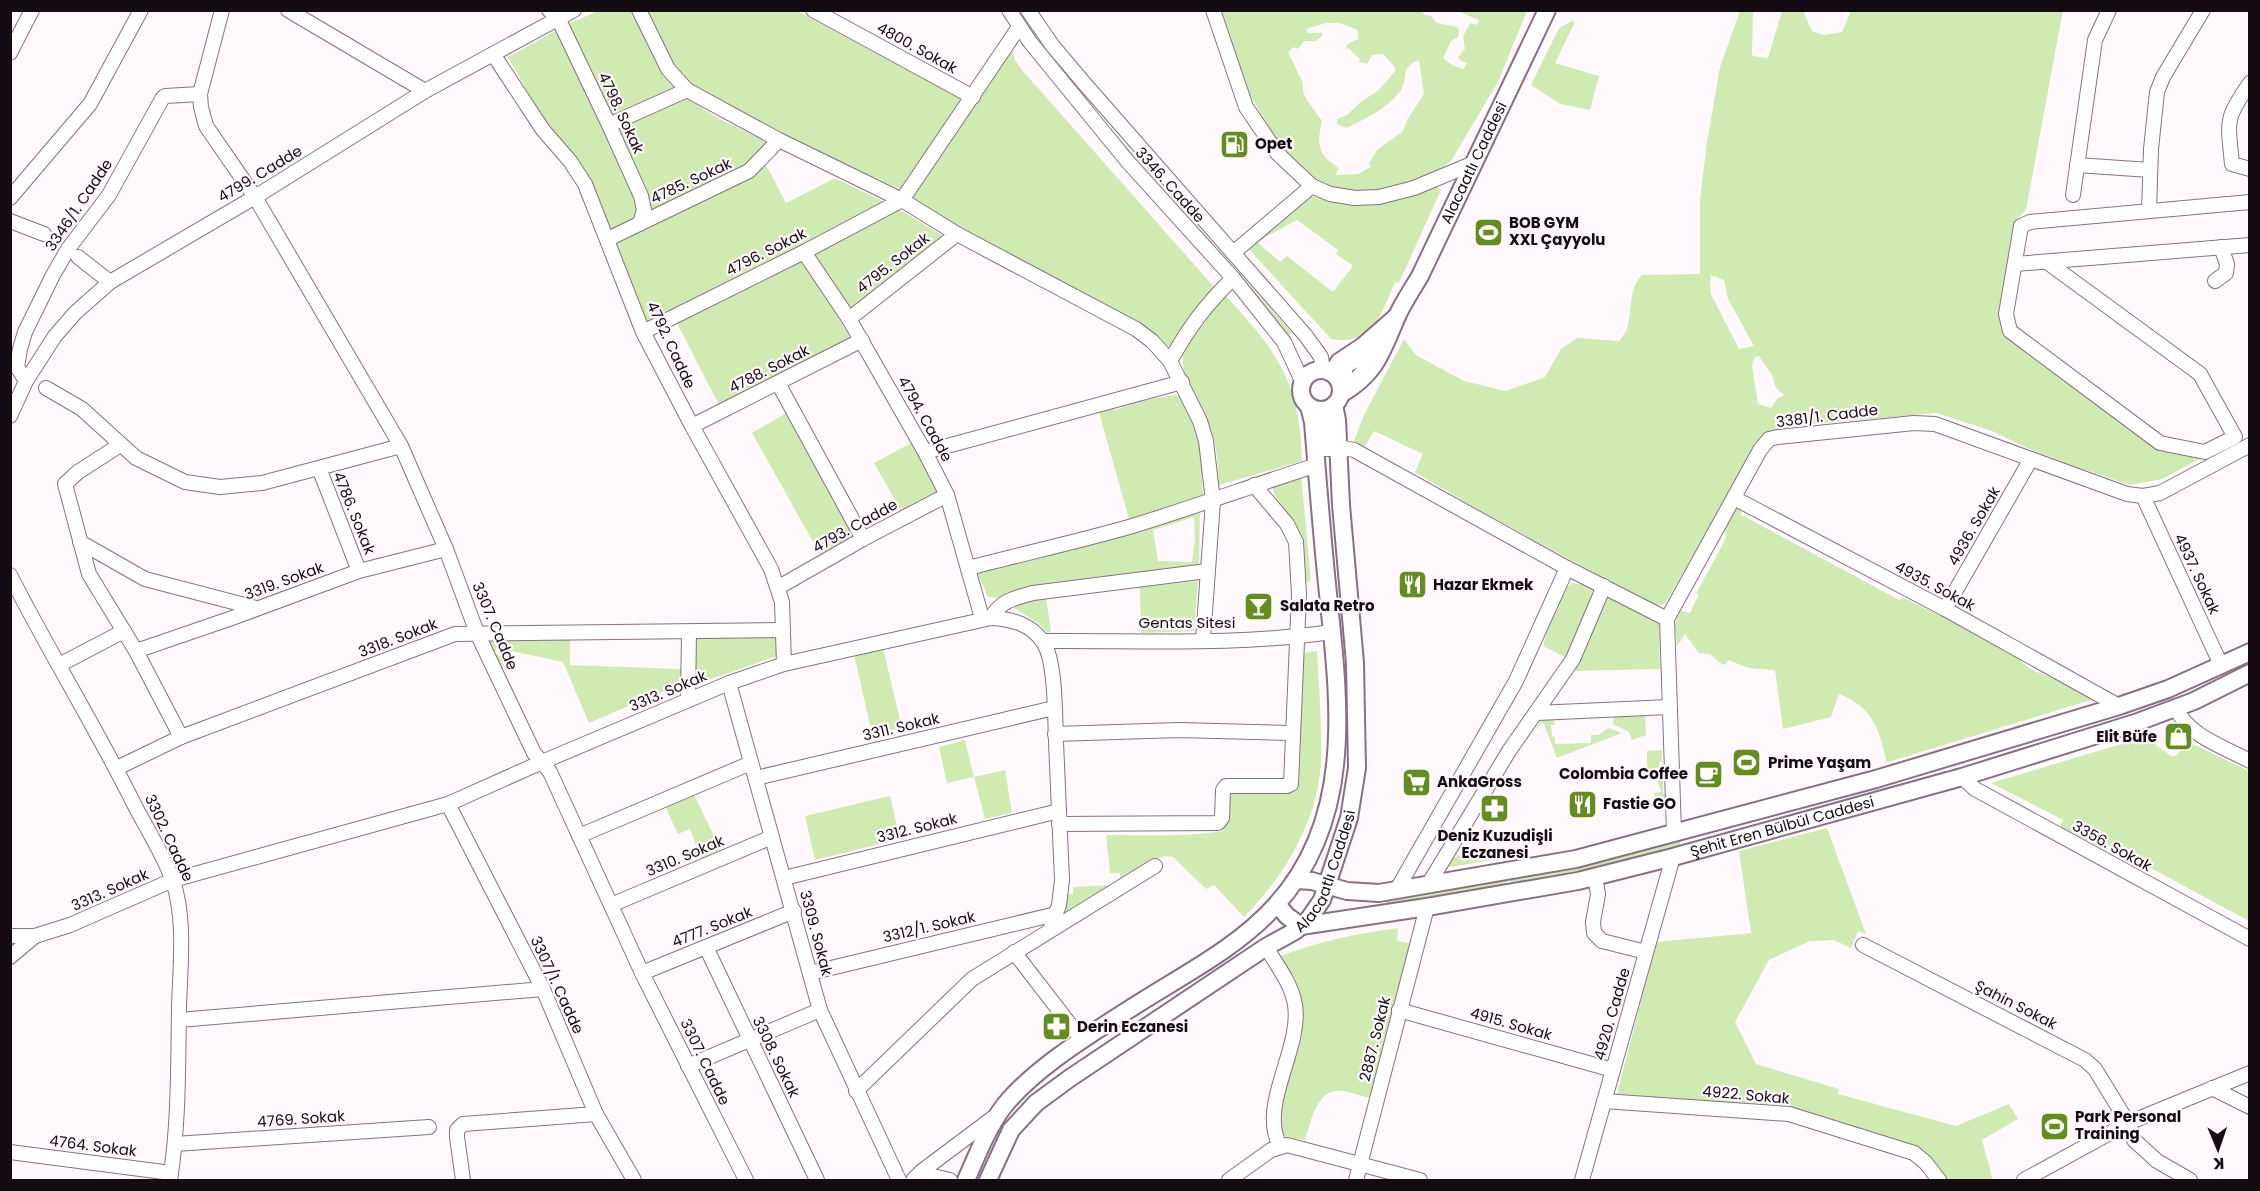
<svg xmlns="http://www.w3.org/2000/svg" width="2260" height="1191" viewBox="0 0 2260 1191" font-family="Poppins,sans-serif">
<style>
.green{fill:#cfebb1;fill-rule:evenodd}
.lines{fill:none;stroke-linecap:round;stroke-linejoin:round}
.minor-casing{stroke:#896f85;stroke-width:16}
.major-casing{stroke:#896f85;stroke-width:20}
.minor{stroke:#fff;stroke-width:14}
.major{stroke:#fff;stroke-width:16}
.labels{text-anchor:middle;stroke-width:4.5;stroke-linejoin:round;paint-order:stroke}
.street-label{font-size:15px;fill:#140b13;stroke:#fff9fe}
.poi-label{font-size:15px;font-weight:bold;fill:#140b13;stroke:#fff9fe;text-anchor:start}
</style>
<rect width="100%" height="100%" fill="#fff9fe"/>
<g class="green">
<path d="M2063,10L2026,210L2016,220L2007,265L2009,273L2000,315L2158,446L2205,456L2162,479L2130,485L2071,465L2027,448L1992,431L1936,413L1803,425L1764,433L1665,604L1655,606L1477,509L1415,472L1423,454L1374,431L1364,448L1353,443L1365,413L1404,339L1416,355L1464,381L1506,391L1545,377L1561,349L1577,338L1619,341C1637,324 1624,292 1642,275L1700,274V199L1707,142L1720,67L1740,11H1753L1752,56L1768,58L1782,11H1803L1812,31L1824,35L1842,32L1851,11ZM1710,275L1724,280L1728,299L1754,346L1739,349L1711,294ZM1759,356L1772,375L1776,388L1784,395L1777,399L1771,408L1758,404L1752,365L1754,358Z"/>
<path d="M598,11H634L680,91L611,121L566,25Z"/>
<path d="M641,11H797L963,100L908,183L900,189L802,145L689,84L675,70Z"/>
<path d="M1217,11H1422L1424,15L1431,16L1437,23L1457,27L1459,31L1458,37L1451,41L1443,58L1452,65L1463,69L1467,63L1461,61L1458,57L1465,49L1463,37L1470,23L1477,25L1479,20L1460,12L1446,11H1527L1498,82L1451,161L1439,170L1418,181L1385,190L1352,194L1325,187L1311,177L1279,145L1249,93ZM1326,23H1339L1358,30V39L1347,44L1346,50L1348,48L1360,59L1359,62L1367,64L1372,55L1383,54L1395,67V71L1378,91L1362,101L1347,115L1337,119V124L1347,128C1366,118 1389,108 1401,90C1409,76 1399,68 1419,60L1424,94L1407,120L1403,131L1377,150L1369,163L1371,167L1358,174L1335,175L1339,169C1335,164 1331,163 1327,159C1316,148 1319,134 1322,121L1307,100L1303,92V83L1288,52L1294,47L1298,49L1304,41H1316L1321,37L1323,33H1308L1306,29Z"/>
<path d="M1572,21L1575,22L1555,63L1599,76L1590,110L1560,104L1531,85L1559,28Z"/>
<path d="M557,30L641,202L636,221L608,234L508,57Z"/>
<path d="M1013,52L1015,60L1022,70L1215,288L1198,306L1184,324L1174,343L1170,346L1161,343L1130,319L910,200L924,181L1001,62Z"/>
<path d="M682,94L714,116L770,144L748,167L646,218L616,128Z"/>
<path d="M1104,121L1292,333L1288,336L1102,125Z"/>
<path d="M765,163L786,203L835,178L887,203L645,325L611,240Z"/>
<path d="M1436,186L1441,190L1399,283L1395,282C1382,313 1372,347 1331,339L1247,247L1305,198L1318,196L1327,199ZM1297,220L1338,250L1336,254L1353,266L1333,292L1287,256L1280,262L1257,242Z"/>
<path d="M897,208L943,236L938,244L849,310L810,253Z"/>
<path d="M804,259L850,338L720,407L677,323Z"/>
<path d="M1226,296C1278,353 1300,381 1302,461L1219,485C1218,465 1217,443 1209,425C1200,403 1181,380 1183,356C1184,340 1214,306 1226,296Z"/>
<path d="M1175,395L1183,398L1195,424L1200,446L1203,496L1129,519L1098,409L1109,406L1114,410L1145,400Z"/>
<path d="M788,412L856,536L821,556L752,433Z"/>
<path d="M915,441L937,488L936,494L902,512L874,463Z"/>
<path d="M1301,474L1311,581L1305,582C1304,565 1305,546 1298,530C1291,512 1272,503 1272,482Z"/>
<path d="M1732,506L1742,511L1740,514L1899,600L1904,598L2014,652C2025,670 2039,673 2057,679C2069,682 2081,690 2092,695L2091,700L1885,763L1886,760C1879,728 1872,707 1839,694L1831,717L1783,729L1775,670L1749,668L1728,660L1726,665L1720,663L1710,654L1699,653L1685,634L1677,646L1675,624L1680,610L1690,613L1699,594H1696L1726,538L1725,524Z"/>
<path d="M1200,513L1199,565L1047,583L996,598L988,597L977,572ZM1194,517L1195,539L1192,562L1158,561L1153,530Z"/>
<path d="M1198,581L1194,631L1141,633L1140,590L1138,587Z"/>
<path d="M1573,583L1594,587L1569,659L1543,646L1551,617L1562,590Z"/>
<path d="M1606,595L1655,617L1659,624L1660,669L1572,671L1581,657Z"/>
<path d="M1046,597L1051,631L1048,633L1038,623L1014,608L1019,602Z"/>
<path d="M769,634L778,638L777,656L692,686L695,637Z"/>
<path d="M489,637L570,638V665L681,669L686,685L682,693L678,685L589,723L563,662L497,648L495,653L504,659L503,669L486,643Z"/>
<path d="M883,648L902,728L877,733L878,741L874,742L854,655Z"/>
<path d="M1317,651C1319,688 1322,725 1321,762C1318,821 1284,877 1244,917L1214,885L1206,889L1173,857L1163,856L1120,880V873H1110L1106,835C1145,835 1184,837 1222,831L1225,826L1228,788L1296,790L1300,660L1303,653Z"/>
<path d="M1645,714L1646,735L1632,740L1629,732L1613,724L1614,715Z"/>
<path d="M1543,718H1554L1555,725H1551L1552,736L1555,737V744L1591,743V735H1598L1609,728L1622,733L1557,758L1544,724L1542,723L1537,729L1536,728Z"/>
<path d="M2145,737L2171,756H2176L2187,741L2249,771V921L2108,845L2105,850L2060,827L2063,820L1991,783Z"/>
<path d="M965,740L974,777L1005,770L1012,813L985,819L974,777L947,783L939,747Z"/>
<path d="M1662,750V762H1659V768H1663V793L1666,794L1667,803L1657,805L1654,793L1661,792L1654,770L1647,772V751Z"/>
<path d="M694,794L721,851L701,859L690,829L678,834L665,806Z"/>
<path d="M890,796L900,839L815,860L805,816Z"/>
<path d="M1827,828L1866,934L1858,931L1851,948L1834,940L1810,941L1769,960L1735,1022L1756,1064L1839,1089L1838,1094L1956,1126L2009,1104L2018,1119L1982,1140L1993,1180H1948L1933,1161L1917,1146L1791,1108L1633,1100L1617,1094L1656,942L1751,933L1739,851Z"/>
<path d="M1680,841V845L1573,873L1511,884L1510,880L1573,869Z"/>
<path d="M1478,852L1482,859L1504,854L1505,858L1444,868L1450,858Z"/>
<path d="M1507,880L1508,885L1386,906L1385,901Z"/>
<path d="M1111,885V889L1064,915L1065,894H1073V887Z"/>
<path d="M1398,928L1397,941L1410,943L1370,1098C1361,1096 1351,1092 1342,1091C1316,1088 1311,1122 1305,1140C1298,1139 1286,1139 1282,1133C1272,1119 1296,1053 1302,1036C1304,1006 1290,983 1278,957C1318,941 1356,934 1398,928Z"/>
</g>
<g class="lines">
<defs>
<g id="minor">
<path d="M222,10L200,94L201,107L206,126L255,197L401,446L446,549L477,633L534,753L550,772L642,973L746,1180"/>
<path d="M288,10L425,91"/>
<path d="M549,10L558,18L609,125L641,196L644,210L640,223"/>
<path d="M639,10L668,69L687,90L779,140L902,200L957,234L1136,329L1152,341L1170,361L1200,421L1206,441L1213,501L1203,640"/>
<path d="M813,10L973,97"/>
<path d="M1009,10L1030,42L1128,162L1233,278L1284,342L1303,383"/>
<path d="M1028,10L1052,45L1084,83L1306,336L1321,357L1323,370"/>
<path d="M1213,10L1246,107L1278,154L1312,186L1330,194L1355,198L1379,197L1414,188L1474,163"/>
<path d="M10,53L32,10"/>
<path d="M493,54L543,130L570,161L585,184L643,332L692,426L771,569L782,602L784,664"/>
<path d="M2250,83C2224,120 2228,121 2232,164L2250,169"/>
<path d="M609,125L687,90"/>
<path d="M2077,165L2150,170"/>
<path d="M2073,195L2095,40L2109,10"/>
<path d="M10,198L90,104L141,10"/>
<path d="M2149,211L2151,149L2157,92L2163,77L2203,10"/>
<path d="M10,221L44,234"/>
<path d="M608,239L749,171L779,140"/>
<path d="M804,252L849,319L925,452L947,495L982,618"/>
<path d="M1233,253L1312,186"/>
<path d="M78,257L110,282"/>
<path d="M2047,262L2200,374L2235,437L2205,452L2160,443L2010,331L2006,314L2021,226L2030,222L2250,202"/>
<path d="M2015,264L2250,245"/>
<path d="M2215,281L2226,273L2227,264L2221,247"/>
<path d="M849,319L957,234"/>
<path d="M1387,330L1390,332L1369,365L1350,386L1343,368L1371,350Z"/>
<path d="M643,332L804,252L902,200L1019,27"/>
<path d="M1170,361C1190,326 1204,307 1233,278"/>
<path d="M26,381L17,367L20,349L25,332L53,275L68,249L109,195L162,99L165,96L200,94"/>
<path d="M778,383L863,539"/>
<path d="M46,388L82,409L136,458L185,482L220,487L262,483L401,446"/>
<path d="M10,416L26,381L55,336L75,313L110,282L255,197L425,91L574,10"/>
<path d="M1332,417L1331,449H1321L1317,418Z"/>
<path d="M692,426L862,340"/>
<path d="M120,445L78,472L65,484L89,574L136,651L181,737"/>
<path d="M1338,447L1354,450L1567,568L1667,619"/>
<path d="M925,452L1182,382"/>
<path d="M319,468L359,571"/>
<path d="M2143,496L2221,665"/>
<path d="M1734,498L1945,609L2119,706"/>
<path d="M80,542L145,579L256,608"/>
<path d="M968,568C1022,554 1076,542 1129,527C1192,508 1254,485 1317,465"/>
<path d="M10,575C50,654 97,729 136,808C149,832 164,856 173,881C186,921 180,966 179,1008C178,1065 179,1124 170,1180"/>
<path d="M779,587L863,539L947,495"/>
<path d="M1945,609L2031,459"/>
<path d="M991,618C1001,600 1015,598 1033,593L1207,571"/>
<path d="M1043,641C1138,640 1236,646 1331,632"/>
<path d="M136,651L232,618L359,571L446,549"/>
<path d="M59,665L124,631"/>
<path d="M729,683L820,1010L899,1180"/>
<path d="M688,700L689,632"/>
<path d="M2176,708C2188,736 2224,747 2250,761"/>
<path d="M1537,713L1669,707"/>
<path d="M1055,734L1179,730L1292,733"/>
<path d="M117,768L181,737L455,634L783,630"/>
<path d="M1962,777L1975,789L2250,939"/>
<path d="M756,778L1054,708"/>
<path d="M448,804L543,989L596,1114L634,1180"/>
<path d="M1059,824L1218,823L1222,818L1223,790L1226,786H1287L1291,784L1299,594L1296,542L1287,524L1254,485"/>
<path d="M1674,833L1667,619L1760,450L1769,439L1778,437L1914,423L1935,424L2127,494L2143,496L2160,493L2250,445"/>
<path d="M579,836L751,763"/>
<path d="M1595,877L1598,894L1593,922L1594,933L1602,941L1646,952"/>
<path d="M784,878L1059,811"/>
<path d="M1428,885L1509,751L1573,659L1604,586"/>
<path d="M1396,891L1516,681L1567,568"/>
<path d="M611,905L772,837"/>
<path d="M10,936H35L70,925L173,880L448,804L542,762L729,683L784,664L991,618C1012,619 1031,624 1043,642C1056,660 1055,719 1056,742C1058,788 1060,834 1062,880L1059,905L1050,930"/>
<path d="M1863,945L2085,1060L2095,1069L2128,1123L2134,1140L2157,1161L2190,1180"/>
<path d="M706,947L817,1180"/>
<path d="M1266,947C1276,964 1292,984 1295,1005C1302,1049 1258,1105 1280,1146"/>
<path d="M1014,952L1082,1040"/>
<path d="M10,957L35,936"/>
<path d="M642,973L794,911"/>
<path d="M810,973L1056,914"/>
<path d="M1399,1010L1613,1070"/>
<path d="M179,1020L543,989"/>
<path d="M688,1066L820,1010"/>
<path d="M2212,1088L2250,1107"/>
<path d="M856,1091L972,979L1155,866"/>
<path d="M1604,1101L1789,1114L1914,1153L1926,1163L1939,1180"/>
<path d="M175,1144L429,1127"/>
<path d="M10,1152L171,1173"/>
<path d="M916,1179L933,1176L950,1180"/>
<path d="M463,1180L457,1137V1130L463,1124L596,1114"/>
<path d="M913,1180L922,1171L994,1117"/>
<path d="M1229,1180L1271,1150L1287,1145L1420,1180"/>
<path d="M1356,1180L1427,907"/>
<path d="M1582,1180L1673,857"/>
<path d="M2024,1180L2128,1123L2250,1073"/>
</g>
<g id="major">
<circle cx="1321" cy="390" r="20"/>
<path d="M1332,373L1339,362L1363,346L1396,317"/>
<path id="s1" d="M1341,394C1379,372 1382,349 1399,312C1405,300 1413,288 1420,276L1547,10"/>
<path d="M1296,880L1312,881L1347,891L1379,893L1576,859L1876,779L2119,706L2168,689L2250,652"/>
<path d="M1277,904L1287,916L1301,926"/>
<path id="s2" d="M1301,926L1427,907L1578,881L1673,857L1962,777L2135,723L2194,701L2250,673"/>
<path d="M966,1180C977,1156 987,1128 1004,1106C1035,1067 1094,1032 1136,1005C1183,975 1237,948 1275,906C1360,814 1337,687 1326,574C1321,523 1317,472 1313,422L1309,406"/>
<path id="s3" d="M988,1180L1011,1130L1036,1103L1070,1078L1266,947L1295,931L1308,920L1322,900L1349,818L1357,768L1355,663L1341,505L1337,420L1334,405"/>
</g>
</defs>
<use href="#minor" class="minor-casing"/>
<use href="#major" class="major-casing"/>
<use href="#minor" class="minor"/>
<use href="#major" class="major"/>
</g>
<defs>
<symbol id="fuel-square" viewBox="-11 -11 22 22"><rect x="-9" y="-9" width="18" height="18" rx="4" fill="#638d1d" stroke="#fff9fe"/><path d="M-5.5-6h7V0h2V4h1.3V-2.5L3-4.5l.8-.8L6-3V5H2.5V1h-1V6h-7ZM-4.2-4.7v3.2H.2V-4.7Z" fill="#fff"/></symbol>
<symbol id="stadium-square" viewBox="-11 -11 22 22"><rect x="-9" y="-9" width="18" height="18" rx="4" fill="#638d1d" stroke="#fff9fe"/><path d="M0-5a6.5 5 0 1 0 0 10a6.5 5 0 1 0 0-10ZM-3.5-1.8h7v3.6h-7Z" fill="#fff"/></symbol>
<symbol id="restaurant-square" viewBox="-11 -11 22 22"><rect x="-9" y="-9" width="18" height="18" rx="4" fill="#638d1d" stroke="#fff9fe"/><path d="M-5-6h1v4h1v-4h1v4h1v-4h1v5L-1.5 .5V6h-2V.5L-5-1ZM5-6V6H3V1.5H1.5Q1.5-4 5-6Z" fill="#fff"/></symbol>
<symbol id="bar-square" viewBox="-11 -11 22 22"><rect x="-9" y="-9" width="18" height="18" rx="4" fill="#638d1d" stroke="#fff9fe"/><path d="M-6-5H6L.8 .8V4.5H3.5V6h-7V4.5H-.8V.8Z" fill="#fff"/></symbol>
<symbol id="shop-square" viewBox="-11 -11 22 22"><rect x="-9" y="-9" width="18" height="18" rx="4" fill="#638d1d" stroke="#fff9fe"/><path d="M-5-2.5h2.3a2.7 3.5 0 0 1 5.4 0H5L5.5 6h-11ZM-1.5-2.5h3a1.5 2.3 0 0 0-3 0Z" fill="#fff"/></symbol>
<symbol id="cafe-square" viewBox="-11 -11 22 22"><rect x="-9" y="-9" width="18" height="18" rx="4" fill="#638d1d" stroke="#fff9fe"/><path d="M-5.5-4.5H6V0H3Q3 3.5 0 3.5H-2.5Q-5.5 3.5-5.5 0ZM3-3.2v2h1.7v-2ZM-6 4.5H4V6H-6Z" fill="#fff"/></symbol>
<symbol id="supermarket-square" viewBox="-11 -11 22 22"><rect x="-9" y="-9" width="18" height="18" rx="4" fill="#638d1d" stroke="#fff9fe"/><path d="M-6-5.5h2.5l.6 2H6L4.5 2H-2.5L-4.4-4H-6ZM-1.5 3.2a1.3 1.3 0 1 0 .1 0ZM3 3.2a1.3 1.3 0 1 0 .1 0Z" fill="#fff"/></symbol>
<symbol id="pharmacy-square" viewBox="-11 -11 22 22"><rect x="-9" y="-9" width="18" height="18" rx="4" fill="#638d1d" stroke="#fff9fe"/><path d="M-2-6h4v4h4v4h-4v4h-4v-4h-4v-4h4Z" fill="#fff"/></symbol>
</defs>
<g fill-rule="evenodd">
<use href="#fuel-square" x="1218" y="128" width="33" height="33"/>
<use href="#stadium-square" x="1472" y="216" width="33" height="33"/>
<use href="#restaurant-square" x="1396" y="568" width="33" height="33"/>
<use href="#bar-square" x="1242" y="590" width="33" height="33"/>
<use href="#shop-square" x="2162" y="720" width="33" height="33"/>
<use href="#stadium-square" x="1730" y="746" width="33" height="33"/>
<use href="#cafe-square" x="1692" y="758" width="33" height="33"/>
<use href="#supermarket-square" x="1400" y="766" width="33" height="33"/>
<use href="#restaurant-square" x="1566" y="788" width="33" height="33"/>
<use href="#pharmacy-square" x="1478" y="792" width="33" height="33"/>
<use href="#pharmacy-square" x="1040" y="1010" width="33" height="33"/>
<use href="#stadium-square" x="2038" y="1110" width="33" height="33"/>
</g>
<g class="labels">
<g class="street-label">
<text transform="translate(917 48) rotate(29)" y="5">4800. Sokak</text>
<text transform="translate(621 113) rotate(65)" y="5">4798. Sokak</text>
<text dy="5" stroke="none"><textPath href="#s1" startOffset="270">Alacaatlı Caddesi</textPath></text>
<text transform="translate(260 174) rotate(-31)" y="5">4799. Cadde</text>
<text transform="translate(691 181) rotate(-25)" y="5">4785. Sokak</text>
<text transform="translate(1170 185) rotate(48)" y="5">3346. Cadde</text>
<text transform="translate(79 205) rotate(-56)" y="5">3346/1. Cadde</text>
<text transform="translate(766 252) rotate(-27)" y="5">4796. Sokak</text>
<text transform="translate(893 263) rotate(-38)" y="5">4795. Sokak</text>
<text transform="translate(671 345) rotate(65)" y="5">4792. Cadde</text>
<text transform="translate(769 369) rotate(-27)" y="5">4788. Sokak</text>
<text transform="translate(1827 416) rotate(-7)" y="5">3381/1. Cadde</text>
<text transform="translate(925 419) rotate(61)" y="5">4794. Cadde</text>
<text transform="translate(354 513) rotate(68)" y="5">4786. Sokak</text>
<text transform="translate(855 526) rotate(-29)" y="5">4793. Cadde</text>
<text transform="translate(1974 526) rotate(-60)" y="5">4936. Sokak</text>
<text transform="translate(2197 574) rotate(65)" y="5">4937. Sokak</text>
<text transform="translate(284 581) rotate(-20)" y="5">3319. Sokak</text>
<text transform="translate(1935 586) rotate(28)" y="5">4935. Sokak</text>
<text x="1187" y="628">Gentas Sitesi</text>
<text transform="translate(495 626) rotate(67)" y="5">3307. Cadde</text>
<text transform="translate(398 638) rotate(-21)" y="5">3318. Sokak</text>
<text transform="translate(668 691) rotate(-23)" y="5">3313. Sokak</text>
<text transform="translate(901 727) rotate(-13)" y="5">3311. Sokak</text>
<text dy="5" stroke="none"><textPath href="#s2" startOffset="492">Şehit Eren Bülbül Caddesi</textPath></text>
<text transform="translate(917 828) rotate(-14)" y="5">3312. Sokak</text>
<text transform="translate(169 838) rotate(65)" y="5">3302. Cadde</text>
<text transform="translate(2112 846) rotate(29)" y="5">3356. Sokak</text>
<text transform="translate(685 856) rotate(-23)" y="5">3310. Sokak</text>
<text dy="5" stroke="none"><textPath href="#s3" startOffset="472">Alacaatlı Caddesi</textPath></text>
<text transform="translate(110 890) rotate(-24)" y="5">3313. Sokak</text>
<text transform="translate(712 927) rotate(-22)" y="5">4777. Sokak</text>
<text transform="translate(929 927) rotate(-13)" y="5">3312/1. Sokak</text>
<text transform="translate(816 933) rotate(75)" y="5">3309. Sokak</text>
<text transform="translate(557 985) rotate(65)" y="5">3307/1. Cadde</text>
<text transform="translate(2016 1005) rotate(27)" y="5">Şahin Sokak</text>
<text transform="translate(1612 1014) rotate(-74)" y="5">4920. Cadde</text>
<text transform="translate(1511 1024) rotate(16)" y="5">4915. Sokak</text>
<text transform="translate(1375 1039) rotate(-76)" y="5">2887. Sokak</text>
<text transform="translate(776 1057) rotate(64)" y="5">3308. Sokak</text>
<text transform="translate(705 1062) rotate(64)" y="5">3307. Cadde</text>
<text transform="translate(1746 1095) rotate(5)" y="5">4922. Sokak</text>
<text transform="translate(301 1119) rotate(-4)" y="5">4769. Sokak</text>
<text transform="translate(93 1146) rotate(7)" y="5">4764. Sokak</text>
</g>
<g class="poi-label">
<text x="1255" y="149">Opet</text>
<text x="1509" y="228">BOB GYM<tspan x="1509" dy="17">XXL Çayyolu</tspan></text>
<text x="1433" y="590">Hazar Ekmek</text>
<text x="1280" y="611">Salata Retro</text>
<text x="2157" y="742" text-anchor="end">Elit Büfe</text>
<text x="1768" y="768">Prime Yaşam</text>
<text x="1688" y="779" text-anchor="end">Colombia Coffee</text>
<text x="1437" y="787">AnkaGross</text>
<text x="1603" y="809">Fastie GO</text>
<text x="1495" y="841" text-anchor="middle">Deniz Kuzudişli<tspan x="1495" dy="17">Eczanesi</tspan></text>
<text x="1077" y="1032">Derin Eczanesi</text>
<text x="2075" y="1122">Park Personal<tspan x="2075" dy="17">Training</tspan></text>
</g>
</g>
<rect width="2260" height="1191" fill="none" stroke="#140b13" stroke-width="24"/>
<g transform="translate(2218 1149) rotate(178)" stroke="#fff9fe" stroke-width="4.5" paint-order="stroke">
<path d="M0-4.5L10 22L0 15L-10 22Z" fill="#140b13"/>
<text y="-9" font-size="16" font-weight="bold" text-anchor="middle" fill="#140b13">K</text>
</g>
</svg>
